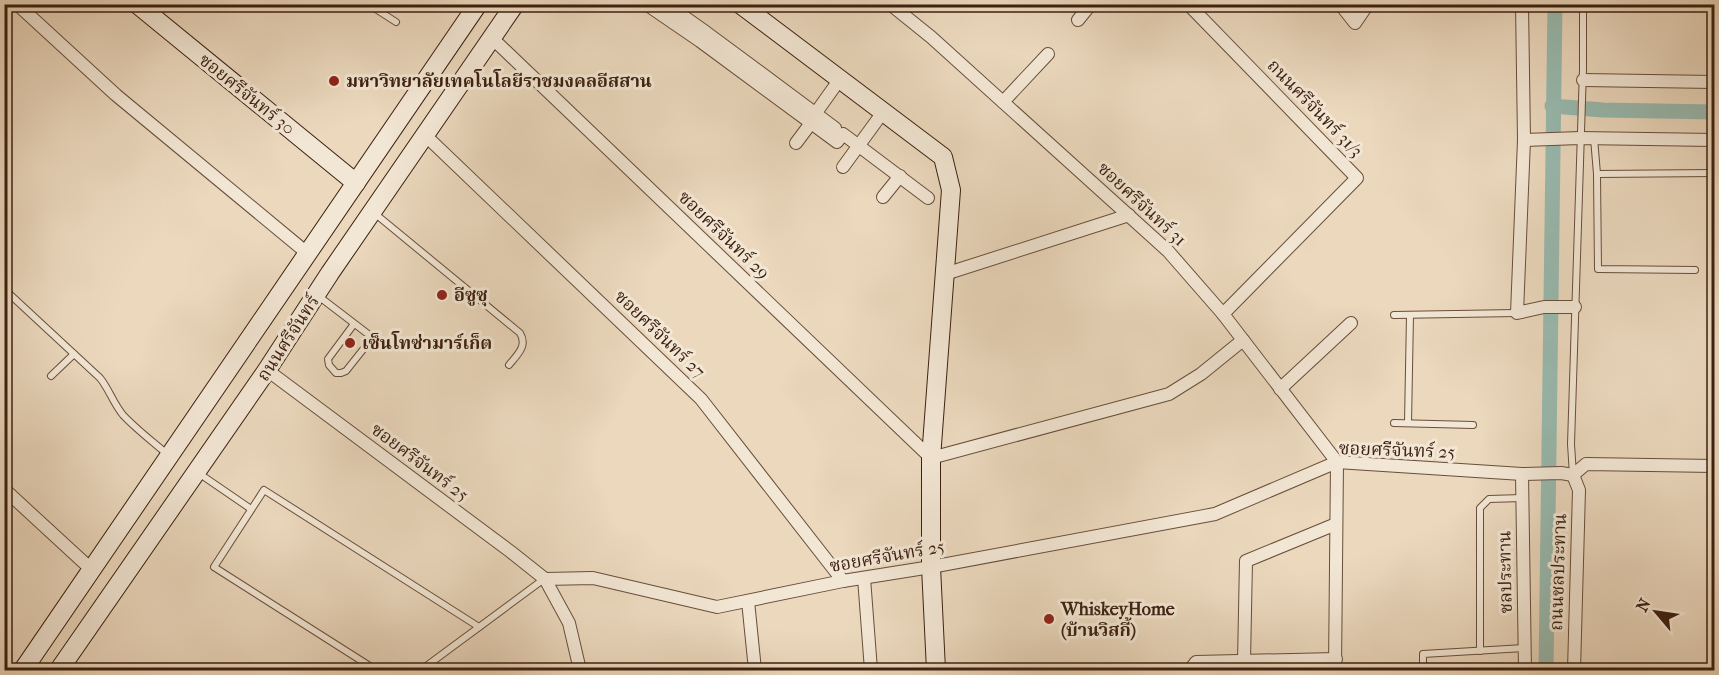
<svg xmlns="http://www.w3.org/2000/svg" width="1719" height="675" viewBox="0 0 1719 675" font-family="'IM FELL French Canon','Noto Serif Thai',serif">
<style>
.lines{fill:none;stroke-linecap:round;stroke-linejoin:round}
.canal{stroke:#98baaf;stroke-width:15}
.lane-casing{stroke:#684e3b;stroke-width:8}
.street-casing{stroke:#684e3b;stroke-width:14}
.secondary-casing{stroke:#3c2010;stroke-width:20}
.lane{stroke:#f2e6d4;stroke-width:6}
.street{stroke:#f2e6d4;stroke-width:12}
.secondary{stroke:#f2e6d4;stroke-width:18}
.poi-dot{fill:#8f2418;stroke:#f2e6d4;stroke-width:2}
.labels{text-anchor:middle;stroke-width:6;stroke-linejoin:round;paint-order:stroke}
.poi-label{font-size:18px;font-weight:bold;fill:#3c2010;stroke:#f2e6d4;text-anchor:start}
.street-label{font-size:18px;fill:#3c2010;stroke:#f2e6d4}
</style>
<rect width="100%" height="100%" fill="#ebd8bd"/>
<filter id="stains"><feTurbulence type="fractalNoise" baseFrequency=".00333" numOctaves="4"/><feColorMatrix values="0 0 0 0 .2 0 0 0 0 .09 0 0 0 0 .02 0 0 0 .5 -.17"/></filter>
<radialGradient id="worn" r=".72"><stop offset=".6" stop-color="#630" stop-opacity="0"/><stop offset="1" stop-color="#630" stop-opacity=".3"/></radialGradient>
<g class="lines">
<g class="canal">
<path d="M1552,106L1603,110L1714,112"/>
<path d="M1546,670L1555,4"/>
</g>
<defs>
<g id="lane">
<path d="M368,4L396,22"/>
<path d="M1594,138L1597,174L1714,173"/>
<path d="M1597,174L1598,269L1695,270"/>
<path d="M373,212L520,333C528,346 517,355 509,365"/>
<path d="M4,289L100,378C109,389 113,403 123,415C136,429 152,441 167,454"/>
<path d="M317,295L368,334L369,342L346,371L341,373H336L329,365L328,359L354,324"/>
<path d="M1394,315L1517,313"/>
<path d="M51,376L74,354"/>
<path d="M1394,423L1473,425"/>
<path d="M1408,423L1410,315"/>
<path d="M197,472L251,509"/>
<path d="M1573,475L1571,444L1583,69V4"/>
<path d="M1480,651V508L1489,499L1522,498"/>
<path d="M376,670L214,567L264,490L479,627"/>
<path d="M421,670L544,579"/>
<path d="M1423,670V654L1524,648"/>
</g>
<g id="street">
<path d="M17,4L116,95L307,253"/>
<path d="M646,4L700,41L837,142L843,134L928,198"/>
<path d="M666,4L707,33L835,128"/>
<path d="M890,4L931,37L1168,251L1223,314L1337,462L1335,670"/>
<path d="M1188,4L1357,178L1223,314"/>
<path d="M1340,4L1355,23L1368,4"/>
<path d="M1522,4L1524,140L1580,138L1714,140"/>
<path d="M1078,20L1091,4"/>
<path d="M492,38L931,458L1169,394L1201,374L1243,340"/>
<path d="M1583,80L1714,82"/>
<path d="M1003,102L1048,54"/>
<path d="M815,114L835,86"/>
<path d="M426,136L701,399L843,581"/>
<path d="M1524,140L1517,313L1544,307H1575"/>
<path d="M796,143L811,123"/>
<path d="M843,167L878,119"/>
<path d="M883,197L900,176"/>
<path d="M945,274L1129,215"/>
<path d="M267,370L511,552L545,579L593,578L717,607L843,581L931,567L1215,514L1337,462L1522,474L1561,473L1573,475"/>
<path d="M1280,389L1351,323"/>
<path d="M1522,474L1525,670"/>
<path d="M1573,475L1579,490L1574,670"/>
<path d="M1573,475L1586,464L1714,466"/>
<path d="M4,489L92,570"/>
<path d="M864,578L871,670"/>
<path d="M545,579L569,623L580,670"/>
<path d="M748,601L755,670"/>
<path d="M1244,661L1246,561L1336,524"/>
<path d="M1190,670L1196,662L1336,659"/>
</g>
<g id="secondary">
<path d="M137,4L356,183"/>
<path d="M740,4L943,157L951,190L931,458V567L936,670"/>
<path d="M23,670L478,4"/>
<path d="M59,670L267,370L330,273L515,4"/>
</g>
</defs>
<use href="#lane" class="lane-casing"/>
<use href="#street" class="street-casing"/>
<use href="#secondary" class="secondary-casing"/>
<use href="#lane" class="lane"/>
<use href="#street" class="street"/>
<use href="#secondary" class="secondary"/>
</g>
<g class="poi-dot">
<circle cx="334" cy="81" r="6"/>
<circle cx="442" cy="295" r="6"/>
<circle cx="350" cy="343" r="6"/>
<circle cx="1049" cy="619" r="6"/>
</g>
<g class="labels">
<g class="poi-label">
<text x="346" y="87">มหาวิทยาลัยเทคโนโลยีราชมงคลอีสสาน</text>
<text x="454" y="301">อีซูซุ</text>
<text x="362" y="349">เซ็นโทซ่ามาร์เก็ต</text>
<text x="1061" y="615">WhiskeyHome<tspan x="1061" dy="21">(บ้านวิสกี้)</tspan></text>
</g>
<g class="street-label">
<text transform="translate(247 94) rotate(39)" y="6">ซอยศรีจันทร์ 30</text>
<text transform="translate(1315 108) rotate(46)" y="6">ถนนศรีจันทร์ 31/3</text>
<text transform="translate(1142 204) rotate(43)" y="6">ซอยศรีจันทร์ 31</text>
<text transform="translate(724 235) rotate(44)" y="6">ซอยศรีจันทร์ 29</text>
<text transform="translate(660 334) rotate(44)" y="6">ซอยศรีจันทร์ 27</text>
<text transform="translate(288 338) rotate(-57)" y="6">ถนนศรีจันทร์</text>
<text transform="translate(1397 450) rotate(2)" y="6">ซอยศรีจันทร์ 25</text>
<text transform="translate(420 462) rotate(37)" y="6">ซอยศรีจันทร์ 25</text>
<text transform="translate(887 556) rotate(-10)" y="6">ซอยศรีจันทร์ 25</text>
<text transform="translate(1505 572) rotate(-91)" y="6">ชลประทาน</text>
<text transform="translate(1558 572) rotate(-88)" y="6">ถนนชลประทาน</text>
</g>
</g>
<rect width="1719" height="675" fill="none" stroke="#ebd8bd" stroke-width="24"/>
<rect x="6" y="6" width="1707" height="663" fill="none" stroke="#3c2010" stroke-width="3"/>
<rect x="12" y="12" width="1695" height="651" fill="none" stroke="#3c2010" stroke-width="1.5"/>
<g transform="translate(1656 612) rotate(299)" stroke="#f2e6d4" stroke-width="4.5" paint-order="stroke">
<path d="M0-4.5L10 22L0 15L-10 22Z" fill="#3c2010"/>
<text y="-9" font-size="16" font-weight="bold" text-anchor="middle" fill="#3c2010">N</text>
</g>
<rect width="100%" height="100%" filter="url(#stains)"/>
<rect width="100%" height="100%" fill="url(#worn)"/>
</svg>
